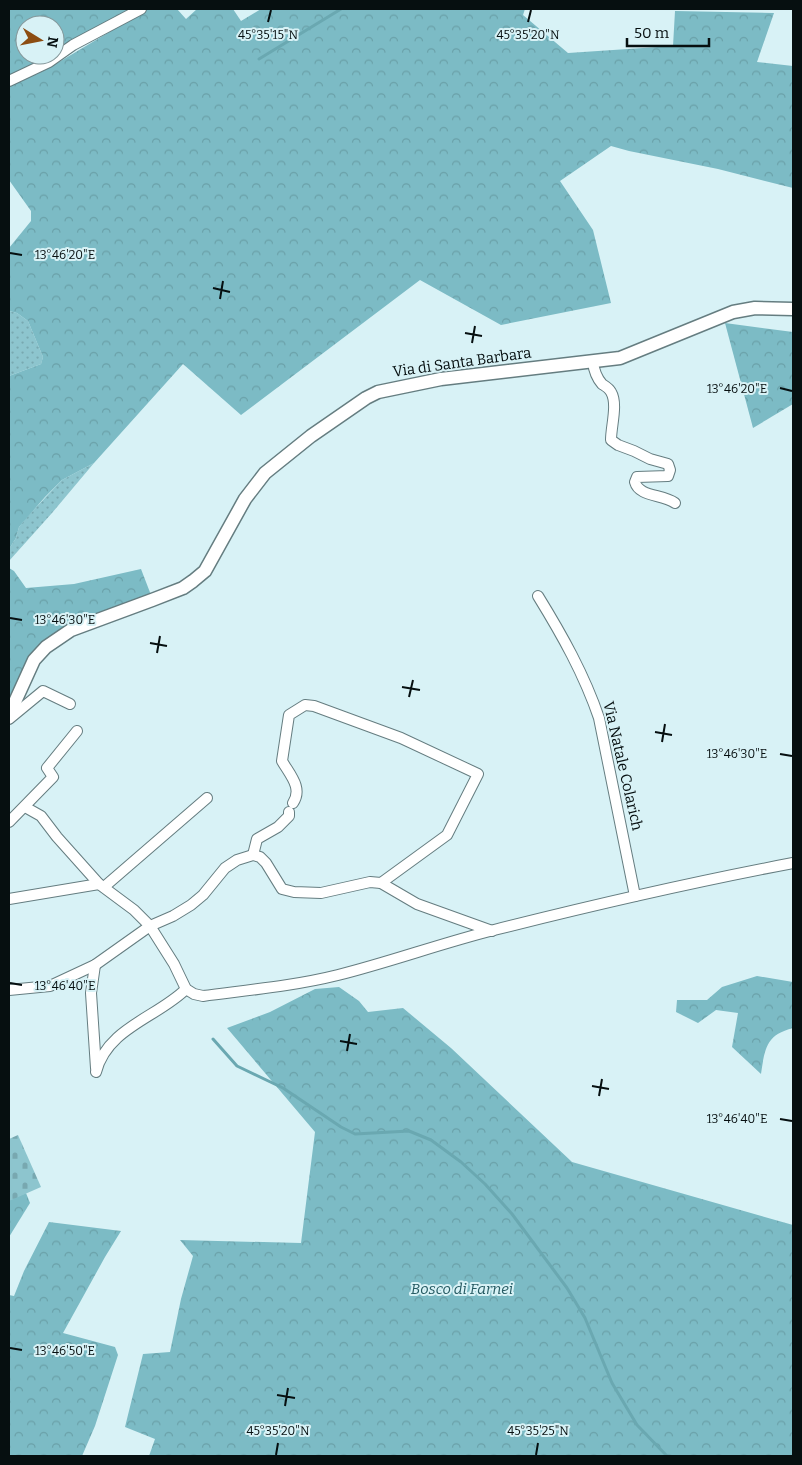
<svg xmlns="http://www.w3.org/2000/svg" width="802" height="1465" viewBox="0 0 802 1465" font-family="Bitter,serif">
<style>
.grass{fill:url(#grass-dots)}
.forest{fill:url(#forest-crowns)}
.cemetery{fill:url(#cemetery-stones)}
.lines{fill:none;stroke-linecap:round;stroke-linejoin:round}
.stream{stroke:#6aa8b1;stroke-width:3}
.minor-casing{stroke:#657d80;stroke-width:12}
.tertiary-casing{stroke:#657d80;stroke-width:15}
.minor{stroke:#fff;stroke-width:10}
.tertiary{stroke:#fff;stroke-width:12}
.ticks{fill:none;stroke:#060f10;stroke-width:2}
.labels{text-anchor:middle;stroke-width:4;stroke-linejoin:round;paint-order:stroke}
.street-label{font-size:15px;fill:#060f10;stroke:#d8f2f6}
.park-label{font-size:15px;font-style:italic;fill:#255a62;stroke:#d8f2f6}
.ticks-label{font-size:12px;text-anchor:middle;fill:#060f10;stroke:#d8f2f6;stroke-width:4;stroke-linejoin:round;paint-order:stroke}
</style>
<defs>
<pattern id="grass-dots" width="8" height="8" patternUnits="userSpaceOnUse" patternTransform="scale(1.25)"><rect width="8" height="8" fill="#8dc5ce"/><path d="M2 2h.1M6 6h.1" fill="none" stroke="#78a8b0" stroke-width="1.8" stroke-linecap="round"/></pattern>
<pattern id="forest-crowns" width="20" height="18" patternUnits="userSpaceOnUse" patternTransform="scale(1.25)"><rect width="20" height="18" fill="#7cbbc5"/><path d="M2 6a3 3 0 1 1 6 0M12 15a3 3 0 1 1 6 0" fill="none" stroke="#6aa0a8"/></pattern>
<pattern id="cemetery-stones" width="16" height="16" patternUnits="userSpaceOnUse" patternTransform="scale(1.25)"><rect width="16" height="16" fill="#8dc5ce"/><path d="M2 7V4a2 2 0 0 1 4 0v3zM10 15v-3a2 2 0 0 1 4 0v3z" fill="#78a8b0"/></pattern>
</defs>
<rect width="100%" height="100%" fill="#d8f2f6"/>
<g class="grass">
<path d="M9,311L17,313L28,321L43,357L41,364L9,376Z"/>
<path d="M94,463L52,513L9,561V549L16,538L19,527L27,517L62,480Z"/>
</g>
<g class="forest">
<path d="M9,9H133L55,53V25H25V55H52L9,76Z"/>
<path d="M148,9H177L186,19L197,9H233L241,21L261,9H525L523,15L568,53L673,46L675,11L774,13L757,62L793,66V188L718,169L629,151L611,146L560,181L593,230L611,303L501,325L420,280L241,415L183,364L94,463L62,480L45,497L19,527L16,538L9,549V376L41,364L43,357L28,321L17,313L9,311V248L31,221V211L9,180V87L49,68Z"/>
<path d="M725,323L793,332V404L753,428Z"/>
<path d="M9,568L14,571L26,588L74,584L141,569L151,595L39,647L9,703Z"/>
<path d="M757,976L793,982V1028C766,1035 765,1048 761,1074L732,1047L738,1013L716,1010L698,1023L676,1012L677,1000H707L722,987Z"/>
<path d="M339,987L359,1001L368,1012L403,1008L451,1048L572,1162L793,1225V1456H149L155,1439L125,1427L143,1354L170,1352L181,1299L193,1256L180,1240L301,1243L315,1132L227,1028L270,1012L315,989Z"/>
<path d="M26,1193L30,1203L9,1237V1200Z"/>
<path d="M49,1222L121,1231L105,1257L63,1333L115,1347L118,1355L95,1426L82,1456H9V1295L14,1296L24,1271Z"/>
</g>
<path class="cemetery" d="M18,1135L41,1187L9,1201V1139Z"/>
<g class="lines">
<g class="stream">
<path d="M259,59L341,9"/>
<path d="M213,1039L237,1066L283,1088L341,1127L355,1134L409,1131L431,1140L461,1162L485,1184L512,1214L567,1288L585,1318L612,1383L637,1425L667,1456"/>
</g>
<defs>
<g id="minor">
<path d="M9,81L49,62L73,45L141,9"/>
<path d="M593,362C594,371 596,377 602,384C605,386 609,388 611,392C618,404 611,426 611,440L618,445L634,451L650,459L668,464L670,470L668,476L637,477L635,482C639,497 662,494 675,503"/>
<path d="M538,596C562,635 584,674 599,718L635,896"/>
<path d="M9,719L43,691L70,704"/>
<path d="M293,803C303,788 290,775 282,761L289,715L305,705L314,706L401,738L478,774L447,835L381,883"/>
<path d="M25,807L41,816L57,837L99,884L134,910L150,926L174,964L186,989L194,994L203,996C248,990 294,986 338,975C390,962 442,943 494,930C593,905 693,882 793,863"/>
<path d="M9,822L53,777L47,768L77,731"/>
<path d="M253,855L257,839L278,827L289,816V812"/>
<path d="M104,887L207,798"/>
<path d="M9,899L99,884"/>
<path d="M95,965L91,993L96,1068"/>
<path d="M9,990L50,986L95,965L150,926L173,916L191,905L203,895L225,868L237,860L253,855L260,857L266,863L282,889L294,892L321,893L370,882L381,883L417,904L492,931"/>
<path d="M96,1072C107,1028 158,1017 186,989"/>
</g>
<path id="tertiary" d="M9,715L34,660L46,647L71,630L152,600L183,588L193,581L205,571L245,499L265,473L311,436L366,398L378,392L441,379L620,358L733,312L755,308L793,309"/>
</defs>
<use href="#minor" class="minor-casing"/>
<use href="#tertiary" class="tertiary-casing"/>
<use href="#minor" class="minor"/>
<use href="#tertiary" class="tertiary"/>
</g>
<path class="ticks" d="M268,22L271,10M528,22L531,10M10,253L22,255M213,288L230,292M220,299L223,281M465,333L482,336M472,343L475,326M780,388L792,391M10,618L22,620M150,643L167,646M157,653L160,636M402,687L420,690M409,697L413,680M655,732L672,735M662,742L665,724M780,754L792,756M10,983L22,985M340,1041L357,1044M347,1051L350,1034M592,1086L609,1089M599,1096L602,1079M780,1119L792,1121M10,1348L22,1350M277,1395L295,1398M285,1406L288,1388M276,1455L278,1443M536,1455L538,1443"/>
<g class="labels">
<g class="street-label">
<text transform="translate(462 362) rotate(-8)" y="5">Via di Santa Barbara</text>
<text transform="translate(623 766) rotate(77)" y="5">Via Natale Colarich</text>
</g>
<g class="park-label">
<text x="462" y="1294">Bosco di Farnei</text>
</g>
</g>
<g class="ticks-label">
<text x="268" y="39">45°35'15"N</text>
<text x="528" y="39">45°35'20"N</text>
<text x="65" y="259">13°46'20"E</text>
<text x="737" y="393">13°46'20"E</text>
<text x="65" y="624">13°46'30"E</text>
<text x="737" y="758">13°46'30"E</text>
<text x="65" y="990">13°46'40"E</text>
<text x="737" y="1123">13°46'40"E</text>
<text x="65" y="1355">13°46'50"E</text>
<text x="278" y="1435">45°35'20"N</text>
<text x="538" y="1435">45°35'25"N</text>
</g>
<rect width="802" height="1465" fill="none" stroke="#060f10" stroke-width="20"/>
<g transform="translate(40 40) rotate(100)"><circle r="24" fill="#d8f2f6" stroke="#84979a"/>
<path d="M0-4L9 19L0 12L-9 19Z" fill="#8c4d12"/>
<text y="-8" font-size="14" font-weight="bold" text-anchor="middle" fill="#060f10">N</text>
</g>
<path d="M627 38v8h82v-8" fill="none" stroke="#060f10" stroke-width="2.5"/>
<text x="634" y="38" font-size="15" fill="#060f10" stroke="#d8f2f6" stroke-width="4" paint-order="stroke">50 m</text>
</svg>
